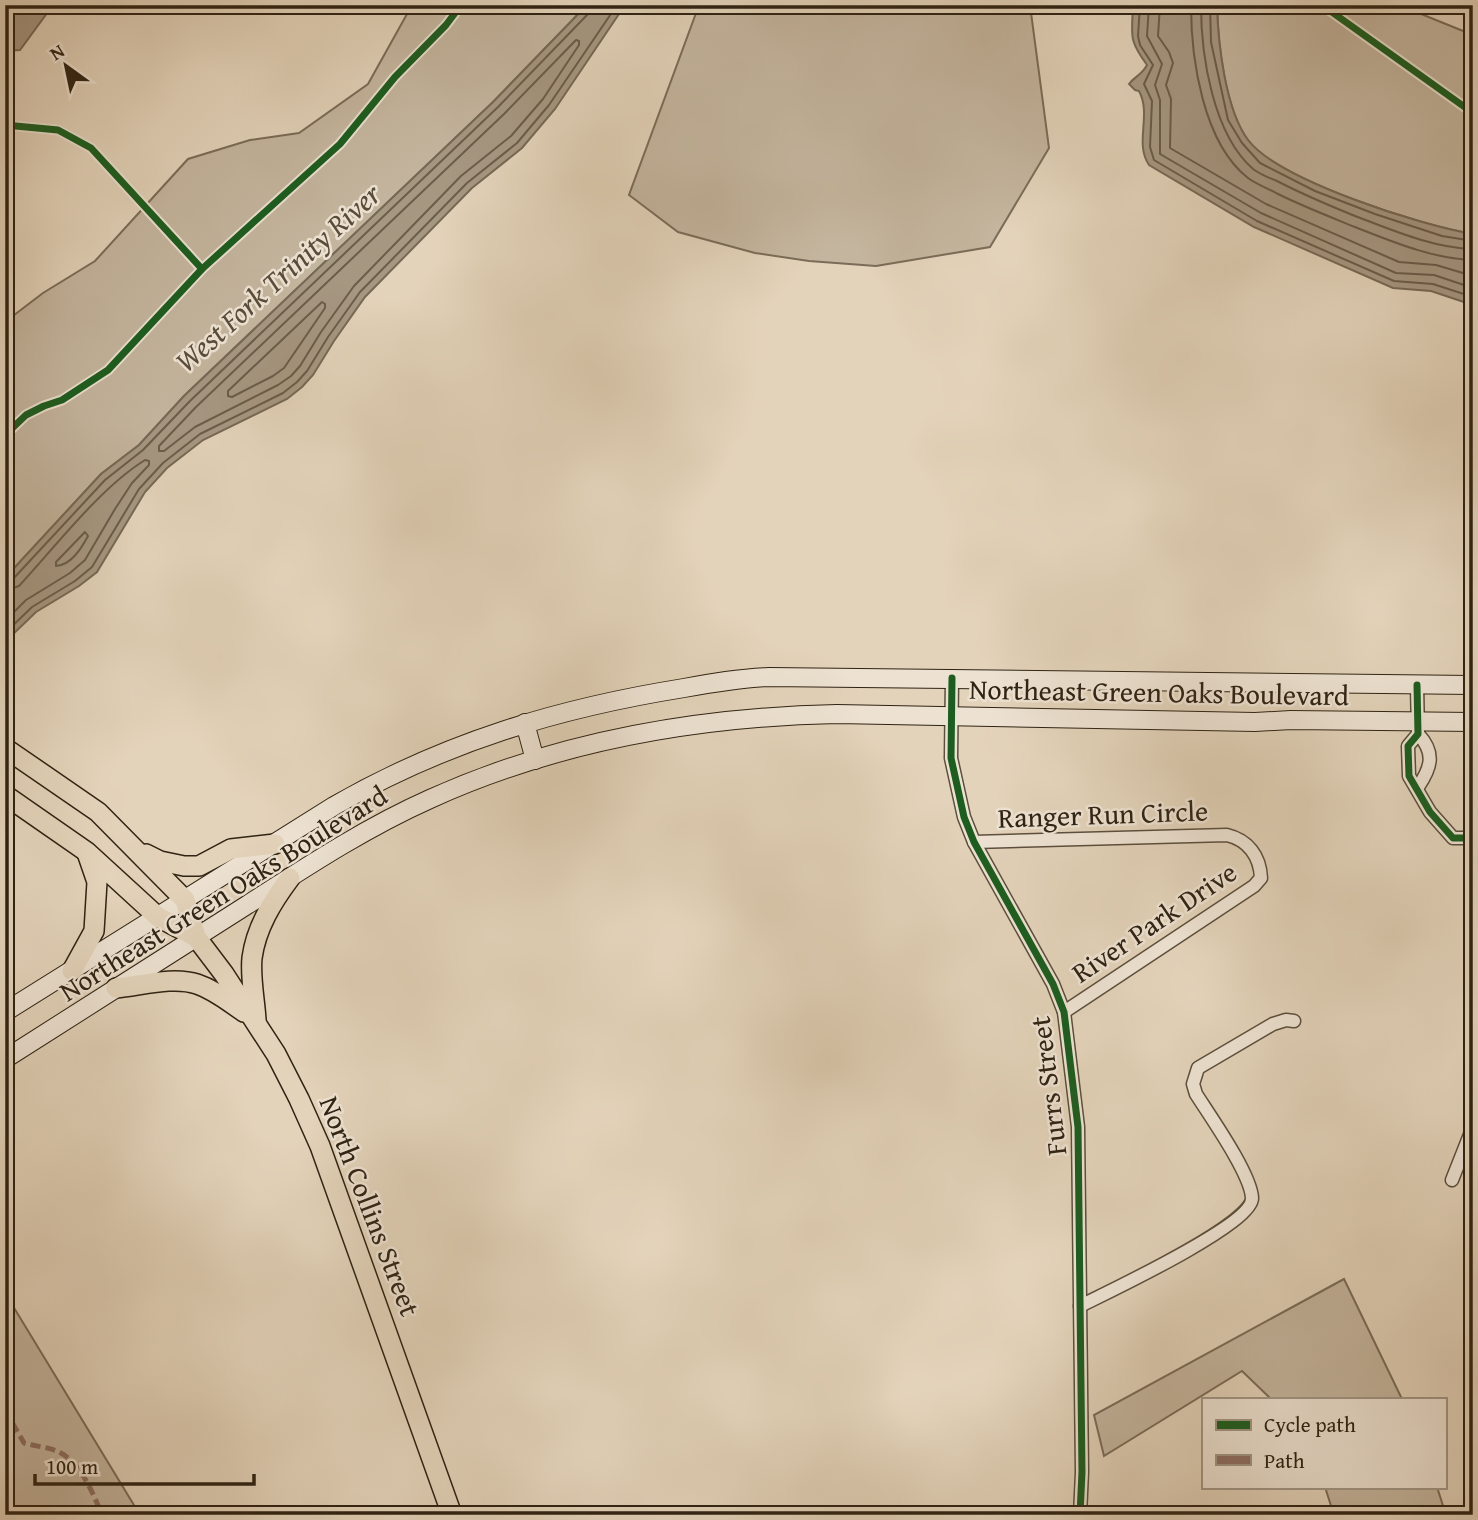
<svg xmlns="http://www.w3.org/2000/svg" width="1478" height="1520" viewBox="0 0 1478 1520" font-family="'Gentium Book Plus',serif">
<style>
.green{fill:#c4b59e;stroke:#7a6c58;stroke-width:2}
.water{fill:#a69781;stroke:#766955;stroke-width:2}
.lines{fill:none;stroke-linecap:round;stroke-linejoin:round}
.shore{stroke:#6a5d4a;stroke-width:2}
.street-casing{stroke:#5c4f3d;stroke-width:15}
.secondary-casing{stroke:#2f2313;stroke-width:20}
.primary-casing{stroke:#2f2313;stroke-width:22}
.street{stroke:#ede2d2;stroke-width:12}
.secondary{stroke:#ede2d2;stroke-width:18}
.primary{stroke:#e3d3ba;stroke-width:19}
.quiet{stroke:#8d6e63;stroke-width:5;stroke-dasharray:10 5;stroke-linecap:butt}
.cycleway-casing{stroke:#ede2d2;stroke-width:11}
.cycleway{stroke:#1b5e20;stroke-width:7}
.labels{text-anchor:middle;stroke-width:5;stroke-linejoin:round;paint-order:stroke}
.street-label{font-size:28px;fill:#2f2313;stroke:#ede2d2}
.water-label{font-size:30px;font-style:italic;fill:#594c3a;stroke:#ede2d2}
</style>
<rect width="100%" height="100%" fill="#e3d3ba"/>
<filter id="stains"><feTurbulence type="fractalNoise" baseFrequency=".00286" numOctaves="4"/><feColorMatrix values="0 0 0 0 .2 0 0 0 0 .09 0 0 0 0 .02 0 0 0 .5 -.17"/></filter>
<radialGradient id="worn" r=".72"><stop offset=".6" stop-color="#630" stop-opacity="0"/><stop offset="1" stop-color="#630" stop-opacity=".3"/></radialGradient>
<g class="green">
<path d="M412,5H587L493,102L184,396L139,445L101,474L5,578V322L43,293L95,261L188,159L250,140L299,133L368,84Z"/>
<path d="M699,5H1030L1049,148L990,247L876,266L809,261L755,253L678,232L629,195Z"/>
<path d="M1217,5H1399L1473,35V234C1422,226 1278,180 1248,140C1225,109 1218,43 1217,5Z"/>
<path d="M1344,1279L1402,1399H1271L1242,1371L1104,1456L1094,1415Z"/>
<path d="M5,1293L140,1515H5Z"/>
<path d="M1325,1487H1437L1446,1515H1334Z"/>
</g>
<g class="water">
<path d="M5,5H53L20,50L5,51Z"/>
<path d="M587,5H625L555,109L522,148L472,188L365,297L334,341L313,375L302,387L287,399L203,440L167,468L145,492L97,572L79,586L36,612L5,642V578L101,474L139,445L184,396L493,102Z"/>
<path d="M1133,5H1217C1218,43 1225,109 1248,140C1278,180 1422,226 1473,234V305L1431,291L1393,288L1254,227L1149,165C1134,143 1152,115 1139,91L1135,90L1129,84C1135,76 1142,75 1147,65C1128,39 1132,36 1133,5Z"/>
</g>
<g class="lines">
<g class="shore">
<path d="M1140,5L1138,36L1140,45L1153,65L1144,84L1152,101L1150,147L1154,160L1257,221L1394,281L1433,284L1473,297"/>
<path d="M1149,5L1147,36L1162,64L1155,85L1160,100V154L1261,213L1396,273L1434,275L1473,288"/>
<path d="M1160,5L1158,36L1169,52L1173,63L1166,85L1171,99L1170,148L1266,204L1399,262L1436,265L1473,276"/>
<path d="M1191,5C1191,59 1203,143 1248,178C1256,184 1267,188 1276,193C1302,206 1328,216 1355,227C1391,241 1433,259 1473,260"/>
<path d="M1201,5C1201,56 1213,134 1253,169C1260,174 1269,178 1277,181C1302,194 1328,205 1355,216C1392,230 1433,248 1473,249"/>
<path d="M1210,5L1211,42L1228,120L1242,143L1260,163L1315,191L1375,214L1442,236L1473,241"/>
<path d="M576,40L579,41V45L543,99L511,136L461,176L354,286L321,332L300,366L291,376L278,385L195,427L164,451H159V446L196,407L504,114Z"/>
<path d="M322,302L325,304V308L284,368L273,376L232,397L228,396V391Z"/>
<path d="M85,532L88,536C81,549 71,565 56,566V562Z"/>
<path d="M5,582L13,579L105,480L143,450L190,401L498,107L589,13L591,5"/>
<path d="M5,591L19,586C56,546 100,488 145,460L149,461V465L132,483L115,509L85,560L70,573L26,600L5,621"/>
<path d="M5,633L32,607L75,581L92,567L139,489L163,463L200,434L283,393L297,382L307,371L328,337L360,292L467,183L517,143L549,105L617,5"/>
</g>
<defs>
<g id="street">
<path d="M952,678L951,758L964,817L974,842L1053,984L1064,1012L1078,1127L1082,1472L1080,1515"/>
<path d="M1417,685L1418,734L1408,746L1409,776L1430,812L1453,838H1473"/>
<path d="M1418,734C1436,753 1431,768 1418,787"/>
<path d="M974,842L1227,835C1248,840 1260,856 1261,878L1254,886L1064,1012"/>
<path d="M1452,1180L1473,1127"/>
<path d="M1080,1306C1106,1293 1253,1224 1252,1198C1251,1174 1210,1116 1196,1094L1193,1084L1198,1068L1273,1024L1286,1020L1294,1021"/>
</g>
<g id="secondary">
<path d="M525,723L535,760"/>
<path d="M5,1012L334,806C445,742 559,708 684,688C712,683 740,678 769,677L1473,685"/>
<path d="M5,1059C86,1008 166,956 247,905C306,867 365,828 430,799C558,741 697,717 837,714L1255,722L1291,720L1473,722"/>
</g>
<g id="primary">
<path d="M5,748L98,812L185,900L196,937L224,974L276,1054L299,1099L320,1146L452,1515"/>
<path d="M5,795L87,852L158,917L196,937"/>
<path d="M146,854L160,861L184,866H199L231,849L275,844"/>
<path d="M72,971L94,931L97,882L87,853"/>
<path d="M116,988C140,986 173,976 197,984C215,990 229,1002 244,1012"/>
<path d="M256,1020C255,1001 250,978 252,958C256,928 272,902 290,878"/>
</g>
</defs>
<use href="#street" class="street-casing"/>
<use href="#secondary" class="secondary-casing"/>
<use href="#primary" class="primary-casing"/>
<use href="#street" class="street"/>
<use href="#secondary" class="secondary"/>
<use href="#primary" class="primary"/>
<path class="quiet" d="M5,1410L24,1443C34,1446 47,1447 57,1451C80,1461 93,1493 102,1515"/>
<defs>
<g id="cycleway">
<path d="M1322,5L1473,113"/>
<path d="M5,125L58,130L91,148L202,269"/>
<path d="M5,435L26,415L44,406L62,400L108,370L202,269L340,144L395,77L446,25L461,5"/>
<path d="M952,678L951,758L964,817L974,842L1053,984L1064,1012L1078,1127L1082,1472L1080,1515"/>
<path d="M1417,685L1418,734L1408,746L1409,776L1430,812L1453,838H1473"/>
</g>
</defs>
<use href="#cycleway" class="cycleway-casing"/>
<use href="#cycleway" class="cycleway"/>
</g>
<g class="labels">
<g class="street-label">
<text transform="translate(1159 692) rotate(1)" y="10">Northeast Green Oaks Boulevard</text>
<text transform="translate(1103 814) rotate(-2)" y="10">Ranger Run Circle</text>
<text transform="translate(223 893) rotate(-32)" y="10">Northeast Green Oaks Boulevard</text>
<text transform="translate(1154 922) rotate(-34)" y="10">River Park Drive</text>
<text transform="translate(1048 1086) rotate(-97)" y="10">Furrs Street</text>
<text transform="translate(370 1206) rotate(69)" y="10">North Collins Street</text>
</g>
<g class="water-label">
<text transform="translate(278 278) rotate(-42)" y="10">West Fork Trinity River</text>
</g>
</g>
<rect width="1478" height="1520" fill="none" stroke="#e3d3ba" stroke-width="28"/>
<rect x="7" y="7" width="1464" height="1506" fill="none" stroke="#2f2313" stroke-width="3.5"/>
<rect x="14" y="14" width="1450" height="1492" fill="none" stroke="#2f2313" stroke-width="2"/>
<rect x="1202" y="1398" width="245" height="91" fill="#ede2d2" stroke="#a19686" stroke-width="2"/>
<rect x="1216" y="1420" width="35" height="10" fill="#1b5e20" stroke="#a19686" stroke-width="2"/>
<text x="1264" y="1432" font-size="21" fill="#2f2313">Cycle path</text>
<rect x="1216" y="1455" width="35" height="10" fill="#8d6e63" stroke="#a19686" stroke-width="2"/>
<text x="1264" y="1468" font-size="21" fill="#2f2313">Path</text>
<g transform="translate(66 66) rotate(327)" stroke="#ede2d2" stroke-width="5" paint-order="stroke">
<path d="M0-5L12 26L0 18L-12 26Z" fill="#2f2313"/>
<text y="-10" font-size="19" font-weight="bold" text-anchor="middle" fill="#2f2313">N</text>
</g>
<path d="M35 1474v10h219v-10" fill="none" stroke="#2f2313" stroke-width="3.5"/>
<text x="46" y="1474" font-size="21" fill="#2f2313" stroke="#ede2d2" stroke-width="5" paint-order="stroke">100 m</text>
<rect width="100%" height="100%" filter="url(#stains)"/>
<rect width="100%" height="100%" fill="url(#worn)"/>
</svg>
